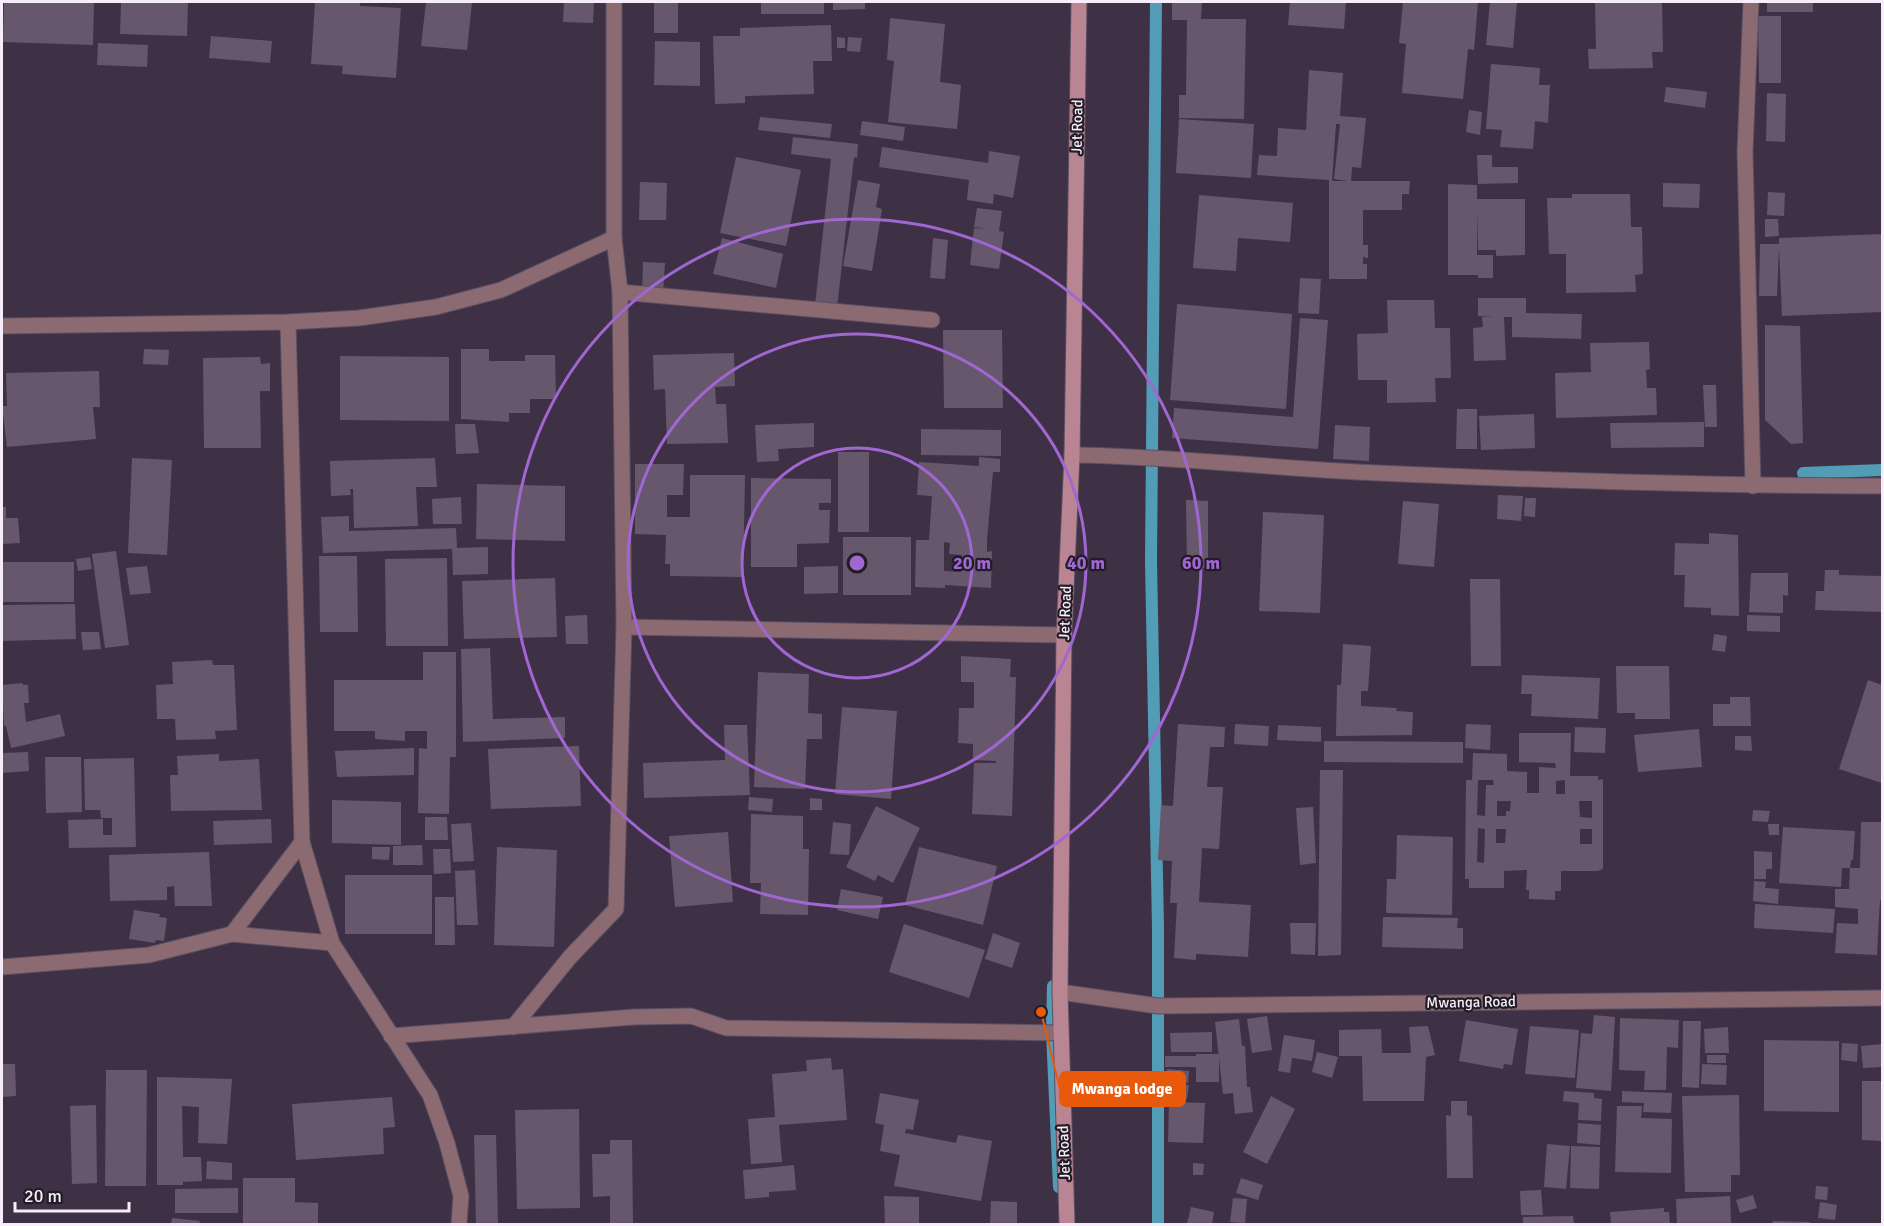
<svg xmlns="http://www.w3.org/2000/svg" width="1884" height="1226" viewBox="0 0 1884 1226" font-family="Signika,sans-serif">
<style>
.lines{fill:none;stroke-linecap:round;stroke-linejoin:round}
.stream{stroke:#529cb6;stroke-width:12}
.building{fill:#66576d;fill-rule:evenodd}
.minor-casing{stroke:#5c4f62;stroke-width:17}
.secondary-casing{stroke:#5c4f62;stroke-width:17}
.minor{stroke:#8b6a72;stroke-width:15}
.secondary{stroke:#ba8593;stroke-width:15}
.ring{fill:none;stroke:#a066d1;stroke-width:3}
.labels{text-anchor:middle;stroke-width:4.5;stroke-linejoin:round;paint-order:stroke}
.street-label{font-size:15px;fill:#f6edfa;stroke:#221c25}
.centre{fill:#a066d1;stroke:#221c25;stroke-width:3}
.ring-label{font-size:18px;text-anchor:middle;font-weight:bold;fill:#a066d1;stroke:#221c25;stroke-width:4.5;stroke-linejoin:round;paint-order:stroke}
.leader{fill:none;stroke:#e8590c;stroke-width:2}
.callout-dot{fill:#e8590c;stroke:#221c25;stroke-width:2}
.callout{fill:#e8590c;stroke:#e8590c;stroke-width:2}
.callout-label{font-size:16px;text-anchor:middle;font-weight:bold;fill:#fff}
</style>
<rect width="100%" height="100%" fill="#3f3145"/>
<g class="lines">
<g class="stream">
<path d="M1156,2L1151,561L1158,928V1224"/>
<path d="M1803,473L1882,470"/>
<path d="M1053,986L1052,1033L1059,1187"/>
</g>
</g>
<g class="building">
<path d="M4,2H94L93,45L3,42Z"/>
<path d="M121,2H188L187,36L120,34Z"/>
<path d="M315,2H360V6L401,8L396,78L342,74L343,66L311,64Z"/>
<path d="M426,2H472L467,50L421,46Z"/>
<path d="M564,2H594L593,23L563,22Z"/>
<rect x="654" y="2" width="24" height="31"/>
<rect x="761" y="2" width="63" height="12"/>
<path d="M833,2H865V9L833,10Z"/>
<path d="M1172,2H1202L1201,19H1246L1244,119L1179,118V95H1186L1187,20H1172Z"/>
<path d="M1290,2H1346L1344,29L1288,25Z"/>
<path d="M1403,2H1478L1474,50L1468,49L1463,99L1402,93L1406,44L1399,43Z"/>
<path d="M1490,2H1517L1513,48L1486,45Z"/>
<path d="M1595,2H1662L1663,52H1652L1653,68L1589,69L1588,49H1596Z"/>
<rect x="1767" y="2" width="46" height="10"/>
<path d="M1758,16H1781V83H1759Z"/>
<path d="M890,18L945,24L940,82L961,85L957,129L888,122L894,61L887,60Z"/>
<path d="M831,25L832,61H813L814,94L745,96V103L715,104L713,36H740V28Z"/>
<path d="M211,36L272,41L270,63L209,58Z"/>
<path d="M837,37L845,38V48H837Z"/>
<path d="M848,37L862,38L860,52L847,51Z"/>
<path d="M655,41L700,42V86L654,85Z"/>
<path d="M98,43L148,45L147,67L97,65Z"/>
<path d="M1491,64L1540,68L1539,85H1550L1548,123L1535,121L1533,149L1500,147L1502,130L1486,129Z"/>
<path d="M1309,70L1343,73L1340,116L1366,118L1361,168L1352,167L1351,181H1410L1409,194H1402V210H1363V245H1368V258L1363,257V264H1367V279H1329V180L1257,175L1259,155L1277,156L1278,128L1306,130ZM1336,124H1340L1334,179L1348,181H1332Z"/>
<path d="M1666,87L1707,92L1705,108L1664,102Z"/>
<path d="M1767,93L1786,94L1785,142L1766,141Z"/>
<path d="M1469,110L1482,112L1480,135L1466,132Z"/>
<path d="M760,117L832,124L830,138L758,130Z"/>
<path d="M1179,119L1254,124L1251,178L1176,173Z"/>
<path d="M862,121L905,127L903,141L860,135Z"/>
<path d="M793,137L858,144L857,158L854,157L837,308L815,305L831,159L791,154Z"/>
<path d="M882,147L988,163L989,151L1020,156L1013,198L994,194L993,204L967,200L969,180L879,167Z"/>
<path d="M1477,155H1492V167H1518V183L1478,184Z"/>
<path d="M736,157L801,170L786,246L720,233Z"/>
<path d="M858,180L880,184L876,207L882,209L872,271L843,266Z"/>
<path d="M640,182L667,183L666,220H639Z"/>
<path d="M1663,183L1700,184L1699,208L1663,207Z"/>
<path d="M1448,184L1477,185V199H1525V255L1496,256V250H1478L1477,209V255H1493V278H1478V275H1448Z"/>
<path d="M1768,192L1785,193L1784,216L1767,215Z"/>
<path d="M1572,194H1630L1631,227H1642L1643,274L1635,275L1636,292L1566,293V254H1549L1547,198H1572Z"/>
<path d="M1199,195L1293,203L1290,242L1238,238L1236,271L1193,268Z"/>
<path d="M977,208L1002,211L999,231L1004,232L999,269L970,265L974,228L987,229L974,227Z"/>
<path d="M1765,219H1778L1779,236L1765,237Z"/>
<path d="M1882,234V312L1782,316L1779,247L1777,296H1759L1760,244H1779V238Z"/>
<path d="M722,238L783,254L776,288L713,274Z"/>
<path d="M933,238L948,240L945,279L930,278Z"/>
<path d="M643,262L665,263L663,294L642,293Z"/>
<path d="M1300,278L1321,279L1319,314L1298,313Z"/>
<path d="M1478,298H1526V313L1582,314L1581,339L1512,337V317H1504L1506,360L1474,361L1473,328L1483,327L1482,317H1495L1478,316Z"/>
<path d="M1387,300H1434L1435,328H1450L1451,378H1435L1436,402L1387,403V380H1358L1357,334L1388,333Z"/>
<path d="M1177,304L1292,314L1286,409L1170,400Z"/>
<path d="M1300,318L1328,320L1318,449L1172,438L1174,408L1293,417Z"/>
<path d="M1765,325L1800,326L1803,443L1791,444L1765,420Z"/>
<path d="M943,330H1002L1003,408H944Z"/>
<path d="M1649,342L1650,369L1646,370L1647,388H1656L1657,415L1556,418L1555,373L1591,372L1590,343Z"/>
<path d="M144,349L169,350L168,365L143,364Z"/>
<path d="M461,349H489V361H525V355H555L556,399H530V413H509V422L461,419Z"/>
<path d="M734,353L735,386L715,387L716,404H726L728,443L667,444L665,389L654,390L653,355Z"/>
<path d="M340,356L449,357V421L340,420Z"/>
<path d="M260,357L261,364L270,363V391H260L261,448H204L203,358Z"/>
<path d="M99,371L100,407H93L96,439L7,447L2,406H7L6,373Z"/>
<path d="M1703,385H1716L1717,427H1705Z"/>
<path d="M1457,409H1477V449H1456Z"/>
<path d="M1534,414L1535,448L1481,450L1479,416Z"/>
<path d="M1704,422V447L1611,448L1610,423Z"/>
<path d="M814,423V447L778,449L779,461L757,462L755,425Z"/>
<path d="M455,424H475L479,453L456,454Z"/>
<path d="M1335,425L1370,427L1369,461L1333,459Z"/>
<path d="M921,429L1001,430V456L921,455Z"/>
<rect x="838" y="452" width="31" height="80"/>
<path d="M979,457L1000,459V472H993L987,540V552L992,551L991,588L945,585V588L915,587L916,540H929L932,496L917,495L919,462L979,466ZM944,542L950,543L949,554L962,555L961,572L944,571Z"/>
<path d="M132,458L172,460L167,555L128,553Z"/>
<path d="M435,458L437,487H416L418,526L354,528L353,489H350L351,495L331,496L330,461Z"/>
<path d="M635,464H684L683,495H667V517H690V475H745L743,577L670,576V564H665L666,535L635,534Z"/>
<path d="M751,478L831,479V503H819V510H830L829,543L797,544V567H751Z"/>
<path d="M477,484L565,486V541L476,539Z"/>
<path d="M1498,495L1523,496L1521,521L1497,519Z"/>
<path d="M461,497L462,524H433L432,499Z"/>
<path d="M1525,498H1536L1535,517L1524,516Z"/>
<path d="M1186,500L1208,501V568H1187Z"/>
<path d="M1403,501L1439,504L1434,567L1398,564Z"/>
<path d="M2,507H6V518H18L20,543L2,544Z"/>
<path d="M1263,512L1324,515L1320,613L1259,611Z"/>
<path d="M349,516V531L456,528L457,548L488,547V574L453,575L452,549L323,553L321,517Z"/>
<path d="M1709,533L1738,535L1739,616L1711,615V608L1684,607L1685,575H1674L1675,543L1709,544Z"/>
<rect x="843" y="537" width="68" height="58"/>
<path d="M116,551L129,645L105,648L92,554Z"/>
<path d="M319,556H357L358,632H320Z"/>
<path d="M90,557L92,569L78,571L76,559Z"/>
<path d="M447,558L448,646H386L385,559Z"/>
<rect x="2" y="562" width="72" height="40"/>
<path d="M147,566L151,593L130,595L126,568Z"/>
<path d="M838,566V593L804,594V567Z"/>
<path d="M1825,570H1839V575L1882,576V612L1815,610L1816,591H1824Z"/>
<path d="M1751,573H1788V596L1783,595V613L1749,612Z"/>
<path d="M555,578L557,637L464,639L462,581Z"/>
<path d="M1470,579H1500L1501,666H1471Z"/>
<path d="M75,604L76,639L2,641V605Z"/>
<path d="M587,615L588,644H566L565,616Z"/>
<path d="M1747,615L1780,616V632L1747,631Z"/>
<path d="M81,632H99L101,649L83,650Z"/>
<path d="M1714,634L1727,636L1725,652L1712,650Z"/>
<path d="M1343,644L1371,646L1368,691H1361V706L1397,708L1396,711L1413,712L1412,735L1336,736L1337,685H1341Z"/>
<path d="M490,648L493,719L565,717V738L463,742L461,649Z"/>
<path d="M423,652H456V757H450L449,814L418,813L419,748L427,749V731H405V741L375,739V731H334V680H423Z"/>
<path d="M961,656L1011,659L1010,677H1016L1012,816L972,814L974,763H996V761L973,760V744L958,743L959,708H974V682H961Z"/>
<path d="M212,660L213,665H234L237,730L215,731L216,739L176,740L175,719H157L156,685L173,684L172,662Z"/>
<path d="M1616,666H1669L1670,719H1635V713H1617Z"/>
<path d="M758,672L809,674L808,713L822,714V739H807L805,789L754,787Z"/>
<path d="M1522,675L1600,678L1598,719L1531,716L1532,694H1521Z"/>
<path d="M1868,680L1882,685V783L1839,769Z"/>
<path d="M23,683V685H28L29,703H24L26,722L60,714L65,736L11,748L6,726H4L2,685Z"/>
<path d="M1730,697H1750L1751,726H1713V704H1730Z"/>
<path d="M842,707L897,711L891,799L835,794Z"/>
<path d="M1178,724L1225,727L1224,747H1210L1207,787H1223L1219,849L1202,848L1199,902L1251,905L1248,957L1196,954V960L1174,958L1177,903H1170L1172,861L1158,860L1161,805L1173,806Z"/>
<path d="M1235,724L1269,726L1268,746L1234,744Z"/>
<path d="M1466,724L1491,725L1490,750L1465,748Z"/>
<path d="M724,725H747L750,795L644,798L643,763L725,760Z"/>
<path d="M1278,725L1321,727V742L1277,740Z"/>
<path d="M1575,727L1606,728L1605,753L1574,752Z"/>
<path d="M1699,729L1702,767L1638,772L1634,735Z"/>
<path d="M1519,733H1571L1570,776H1598V780L1603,779V869L1598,871H1561V891H1555V900L1529,899V890H1526L1527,870L1504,871V888H1469V879H1465L1466,780H1472L1473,753L1507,754V771L1527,772V793H1539V767L1556,768L1555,763L1519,762ZM1478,780H1493L1494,785H1486L1485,816L1477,815ZM1565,780V794H1556V781ZM1497,801H1511L1510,811H1506V816H1497ZM1579,801H1592V818L1580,817ZM1478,828L1485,829L1484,863L1477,862ZM1496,829H1506L1505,843H1496ZM1580,829H1592V844H1580Z"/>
<path d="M1735,736H1751L1752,751L1735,750Z"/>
<path d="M1324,741L1463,742V763L1324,762Z"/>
<path d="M579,746L581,806L491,809L488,749Z"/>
<path d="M414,748V775L337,777L335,751Z"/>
<path d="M28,752L29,771L2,773V753Z"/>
<path d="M219,754V761L259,759L262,810L171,811L170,775H178L177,756Z"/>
<path d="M45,757H81L82,812L46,813Z"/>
<path d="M134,758L136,847L69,848L68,820L103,819V835H112V818H101L100,810H85L84,759Z"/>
<path d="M1320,770H1343L1341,955L1318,956Z"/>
<path d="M749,797L773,799L772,812L748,810Z"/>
<path d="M810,798L822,799V810H810Z"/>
<path d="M332,800L401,802V845L332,843Z"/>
<path d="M876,806L920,828L893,883L878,875L875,881L846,867Z"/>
<path d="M1313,807L1316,863L1300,865L1296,808Z"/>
<path d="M1753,810L1770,811L1768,822L1752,821Z"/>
<path d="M751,814L803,816V849H809L808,915L760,914L761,883H750Z"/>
<path d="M425,817H447L448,840H425Z"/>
<path d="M271,819L272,843L214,845L213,821Z"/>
<path d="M833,822L851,824L849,855L830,854Z"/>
<path d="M1861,822H1882V901L1880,900L1877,955L1835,953L1837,923L1858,924V909L1835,907V889H1849L1850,868H1842L1841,887L1779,883L1783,827L1855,831L1853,860H1851L1850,868H1860Z"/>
<path d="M471,823L474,861L453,862L451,824Z"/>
<path d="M1768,824H1779V835H1769Z"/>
<path d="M728,832L733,902L675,907L669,836Z"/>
<path d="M1397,835L1453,837L1452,915L1386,913L1387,879H1396Z"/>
<path d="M422,845L423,865H393V846Z"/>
<path d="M372,847H390L389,860L372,859Z"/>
<path d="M497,847L557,850L554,947L494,945Z"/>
<path d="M919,847L997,866L983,925L905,905Z"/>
<path d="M433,849H450L451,873L434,874Z"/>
<path d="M1754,851L1772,852V869H1766V879H1754Z"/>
<path d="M209,852L212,906H175L174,886L167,887V900L110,901L109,855Z"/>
<path d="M475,870L478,925H457L455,871Z"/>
<rect x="345" y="875" width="87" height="59"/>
<path d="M1754,881L1766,882L1765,888L1779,889L1778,904L1753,901Z"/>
<path d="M841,889L883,897L878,919L837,910Z"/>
<path d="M435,897H454L455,945H435Z"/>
<path d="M1755,904L1835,909L1833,933L1754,928Z"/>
<path d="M134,910L160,914L159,917L167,918L164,941L156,940L155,943L129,939Z"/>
<path d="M1383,917L1458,918L1457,928H1463V949L1382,947Z"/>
<path d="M1290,923H1316L1315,955L1291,954Z"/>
<path d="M904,924L985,950L969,998L889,972Z"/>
<path d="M993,933L1020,943L1012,968L985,959Z"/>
<path d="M1594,1015L1615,1017L1611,1091L1576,1088L1581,1033L1592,1034Z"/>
<path d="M1267,1016L1272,1050L1252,1053L1247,1019Z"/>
<path d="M1620,1018L1679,1020L1678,1048L1667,1047L1666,1090H1644L1645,1071L1619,1070Z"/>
<path d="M1239,1019L1242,1046H1245L1247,1087H1250L1253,1112L1235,1114L1233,1093L1223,1094L1215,1022Z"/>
<path d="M1466,1020L1518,1029L1512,1065L1504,1064L1503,1069L1459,1061Z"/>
<path d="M1683,1021H1701L1699,1088L1682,1087Z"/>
<path d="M1428,1026L1435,1055L1426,1057L1424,1101H1363L1362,1056H1339V1030L1381,1029L1382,1053H1411L1409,1027Z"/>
<path d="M1530,1026L1579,1030L1575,1078L1525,1074Z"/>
<path d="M1728,1027L1729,1053H1705L1704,1029Z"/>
<path d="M1212,1032V1052H1171L1170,1033Z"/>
<path d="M1284,1035L1315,1040L1312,1061L1292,1058L1290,1073L1278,1071Z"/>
<path d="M1764,1040L1839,1041V1112L1764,1111Z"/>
<path d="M1842,1043L1858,1044L1857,1062L1841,1060Z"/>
<path d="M1882,1044V1067L1863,1068L1861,1046Z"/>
<path d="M1317,1052L1338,1057L1332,1078L1312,1072Z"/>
<path d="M1196,1054H1219V1082H1196V1067H1165V1056H1196Z"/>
<rect x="1707" y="1055" width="19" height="8"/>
<path d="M831,1058L832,1070L843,1069L847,1120L779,1125L782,1162L751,1164L748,1119L775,1117L772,1074L807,1071L806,1060Z"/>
<path d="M2,1064H15L16,1096L2,1097Z"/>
<path d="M1702,1064L1727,1065L1726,1085L1701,1084Z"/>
<path d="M1167,1069L1189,1071L1188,1083L1165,1081Z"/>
<path d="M106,1070H147L146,1186H105Z"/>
<path d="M157,1077L232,1079L227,1144L198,1143L199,1107L182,1106L183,1157H201L202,1181L183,1182V1185H157Z"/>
<path d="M1862,1081H1882V1141L1862,1140Z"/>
<path d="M1161,1083L1189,1085L1187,1099L1160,1096Z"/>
<path d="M1564,1091L1594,1093V1098L1602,1099L1601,1121L1578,1120L1579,1103L1563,1101Z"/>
<path d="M1622,1091L1672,1093L1671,1113L1643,1112L1644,1103L1622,1102Z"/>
<path d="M880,1093L919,1100L913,1130L906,1129L905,1133L956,1143L958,1135L992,1141L981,1201L894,1186L900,1155L880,1151L884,1125L875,1123Z"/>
<path d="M1739,1095L1740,1175H1731V1192H1685L1682,1096Z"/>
<path d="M1271,1096L1295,1109L1267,1164L1243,1152Z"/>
<path d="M392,1097L395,1127L383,1128L384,1154L296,1160L292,1104Z"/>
<path d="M1451,1101H1467V1115L1472,1116L1473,1178H1447L1446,1115L1451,1116Z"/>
<path d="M1169,1102L1205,1103L1203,1143L1168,1142Z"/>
<path d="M96,1105L97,1183L72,1184L70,1106Z"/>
<path d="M1617,1106H1642L1641,1118L1672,1119L1671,1173L1615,1172Z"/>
<path d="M579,1109L580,1208L517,1209L515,1110Z"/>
<path d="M1578,1123L1601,1125L1600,1145L1577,1143Z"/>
<path d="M474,1135H496L498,1224H476Z"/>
<path d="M610,1140H632L633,1224H610V1196L593,1197L592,1154H610Z"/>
<path d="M1547,1144L1570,1146L1566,1189L1544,1187Z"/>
<path d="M1571,1146L1600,1147L1599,1189L1570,1188Z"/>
<path d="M207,1161L232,1163V1180L206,1179Z"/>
<path d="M1193,1163L1204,1164L1203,1175H1193Z"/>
<path d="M794,1165L796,1190L769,1192V1197L745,1199L743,1170Z"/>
<path d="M243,1178H295V1202L318,1203V1224H243Z"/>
<path d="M1241,1178L1263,1185L1258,1200L1236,1193Z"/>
<path d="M1816,1186L1828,1187L1827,1200L1815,1199Z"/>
<path d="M238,1188V1213H175V1189Z"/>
<path d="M1541,1190L1543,1215H1521L1520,1191Z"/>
<path d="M1753,1195L1757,1208L1740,1213L1736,1200Z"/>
<path d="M884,1196L919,1197V1224H885Z"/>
<path d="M1730,1196L1731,1223L1677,1224L1676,1199Z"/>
<path d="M1233,1198L1247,1199L1245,1223L1230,1222Z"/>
<path d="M991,1201L1017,1202V1224H990Z"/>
<path d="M1820,1202L1837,1205L1835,1220L1818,1218Z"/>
<path d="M1191,1207L1214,1212L1212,1224H1187Z"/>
<path d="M1664,1208V1212H1669L1670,1224H1611L1610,1212Z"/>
<path d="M1573,1216L1574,1224H1523V1217Z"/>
<path d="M172,1218L200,1221L199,1224H171Z"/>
<path d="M1773,1221L1810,1222V1224H1772Z"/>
</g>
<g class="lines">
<defs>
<g id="minor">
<path d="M1751,2L1745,152L1753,486"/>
<path d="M620,292L932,320"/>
<path d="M288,322L302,842L332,943L430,1095L447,1143L461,1196L459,1224"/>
<path d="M2,326L288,322L359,318L436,307L501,290L614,238"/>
<path d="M1072,455C1167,456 1261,467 1357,472C1532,480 1707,486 1882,486"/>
<path d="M624,627L1064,635"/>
<path d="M232,934L332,943"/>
<path d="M2,967L149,955L232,934L302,842"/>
<path d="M1060,992L1158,1006L1882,998"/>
<path d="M513,1027L570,957L616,909L624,627L620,292L614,238V2"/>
<path d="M391,1036L634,1017L691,1016L726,1028L1060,1033"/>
</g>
<path id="secondary" d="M1067,1224L1060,992L1064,635L1072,455L1079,2"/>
</defs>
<use href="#minor" class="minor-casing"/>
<use href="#secondary" class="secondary-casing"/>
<use href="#minor" class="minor"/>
<use href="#secondary" class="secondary"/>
</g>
<g class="ring">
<circle cx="857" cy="563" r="115"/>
<circle cx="857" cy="563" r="229"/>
<circle cx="857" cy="563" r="344"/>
</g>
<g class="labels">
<g class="street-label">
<text transform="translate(1077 127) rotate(-89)" y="5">Jet Road</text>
<text transform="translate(1065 613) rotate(-88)" y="5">Jet Road</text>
<text transform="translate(1471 1002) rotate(-1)" y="5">Mwanga Road</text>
<text transform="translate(1064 1153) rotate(-92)" y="5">Jet Road</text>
</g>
</g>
<circle cx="857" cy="563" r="9" class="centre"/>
<g class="ring-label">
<text x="972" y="569">20 m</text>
<text x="1086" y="569">40 m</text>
<text x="1201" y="569">60 m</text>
</g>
<path class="leader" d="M1041 1012L1060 1089"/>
<circle class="callout-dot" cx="1041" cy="1012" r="6"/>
<rect class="callout" x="1060" y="1072" width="125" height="34" rx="6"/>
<g class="callout-label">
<text x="1122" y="1094">Mwanga lodge</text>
</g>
<rect width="1884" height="1226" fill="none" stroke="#f6edfa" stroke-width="6"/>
<path d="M15 1202v9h114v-9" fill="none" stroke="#f6edfa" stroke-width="3"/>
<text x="24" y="1202" font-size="18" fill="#f6edfa" stroke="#221c25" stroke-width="4.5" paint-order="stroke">20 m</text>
</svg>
